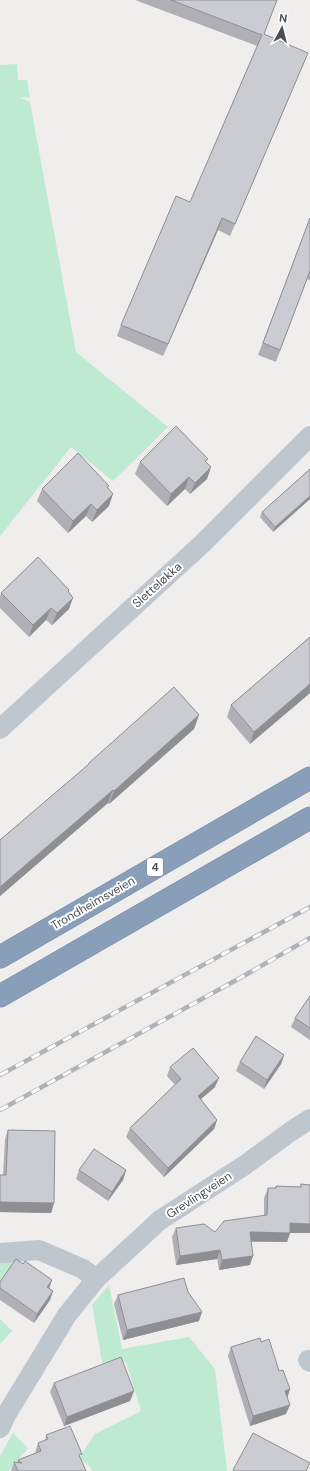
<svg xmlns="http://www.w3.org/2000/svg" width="310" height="1471" viewBox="0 0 310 1471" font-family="'DM Sans',sans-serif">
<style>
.green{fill:#bfead2}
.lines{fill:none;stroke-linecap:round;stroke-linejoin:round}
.highway-casing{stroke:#7589a4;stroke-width:23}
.street{stroke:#bfc7ce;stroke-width:20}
.highway{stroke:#899eb8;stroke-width:22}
.rail-casing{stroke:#b0b2b7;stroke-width:4.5}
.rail{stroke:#fff;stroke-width:3;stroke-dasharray:9;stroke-linecap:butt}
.wall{fill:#afafb5}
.shaded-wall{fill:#8e8f93}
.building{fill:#cbccd2;stroke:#8e8f93}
.labels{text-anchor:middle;stroke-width:4;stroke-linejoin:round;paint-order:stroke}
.shield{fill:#fff;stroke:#7e848b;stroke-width:1}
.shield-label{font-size:11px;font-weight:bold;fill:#475059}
.street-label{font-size:12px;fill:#475059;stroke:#fff}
</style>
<rect width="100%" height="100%" fill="#f0eded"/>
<g class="green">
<path d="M17,64L18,80H27L30,98L20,97L30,102L76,352L168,427L113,481L71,447L0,536V65Z"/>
<path d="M18,1258L15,1267L0,1281V1260Z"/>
<path d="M109,1285L122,1349L189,1337L215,1369L227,1471H92L91,1468L79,1458L95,1434L141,1411L126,1362L103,1367L92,1305Z"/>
<path d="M0,1319L12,1331L0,1344Z"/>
<path d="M13,1433L28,1448L9,1471H0V1456Z"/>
</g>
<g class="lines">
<defs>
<g id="highway">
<path d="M0,957L310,778"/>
<path d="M0,996L310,818"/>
</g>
</defs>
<use href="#highway" class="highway-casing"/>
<g class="street">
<path d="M0,729L202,544L310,436"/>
<path d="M0,1253L39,1250L83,1269L96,1279"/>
<path d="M308,1360L310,1362"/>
<path d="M0,1428L6,1415L67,1315L96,1279L160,1220L245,1165L290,1132L310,1119"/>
</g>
<use href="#highway" class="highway"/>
<defs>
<g id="rail">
<path d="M0,1075L310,907"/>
<path d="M0,1110L240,978L310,938"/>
</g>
</defs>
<use href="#rail" class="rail-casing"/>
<use href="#rail" class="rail"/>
</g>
<g class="wall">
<path d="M135,0H277L264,34L303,64L230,236L218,230L163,356L117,336L121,325L190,202L257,46Z"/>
<path d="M310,218V280L307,279L276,362L258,355Z"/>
<path d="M140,462H206L211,467L207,479L190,494L185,489L167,506L135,474Z"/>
<path d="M310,469V499L273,532L260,517L262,512Z"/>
<path d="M108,488L109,506L92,522L86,516L68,533L37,501L42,489Z"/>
<path d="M68,592L69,609L52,625L46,620L29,637L0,608V597L1,593Z"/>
<path d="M310,637V693L250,744L227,717L231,705Z"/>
<path d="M199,715L194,729L109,804L108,803L0,896V840L88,765L89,763Z"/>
<path d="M310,996V1040L291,1027L295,1018Z"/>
<path d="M284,1055L281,1064L264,1089L236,1071L240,1062Z"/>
<path d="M170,1067L215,1087L201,1099L217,1120L214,1129L164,1177L126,1137L130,1128L175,1085L167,1076Z"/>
<path d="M8,1130L54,1203L51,1213L0,1212V1175H3L5,1139Z"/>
<path d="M79,1170H126L123,1180L108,1201L76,1179Z"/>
<path d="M301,1184L310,1185V1233H290L287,1242H251L250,1265L219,1270L217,1259L176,1265L172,1237L176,1228L215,1232L264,1216V1198L268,1188H275L276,1186L300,1187Z"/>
<path d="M23,1264L49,1288L53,1291L50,1300L34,1323L0,1300V1282Z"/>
<path d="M188,1292L199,1321L123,1340L114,1304L118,1295Z"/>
<path d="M261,1342L290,1389L287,1397L286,1414L250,1426L228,1356L231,1347Z"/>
<path d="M54,1383L134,1391L130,1401L64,1426L50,1392Z"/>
<path d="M46,1435L80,1458L86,1471H11L14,1462H17L18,1460L35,1453L38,1443L45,1441Z"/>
</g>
<g class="shaded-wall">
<path d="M308,53L303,64L230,236L235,224Z"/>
<path d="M222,218L218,230L163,356L168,344Z"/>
<path d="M211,467L207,479L190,494L195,483Z"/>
<path d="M189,477L185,489L167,506L171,494Z"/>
<path d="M113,494L109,506L92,522L97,510Z"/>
<path d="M310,496V499L273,532L275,527Z"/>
<path d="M91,504L86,516L68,533L73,521Z"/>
<path d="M73,598L69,609L52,625L57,613Z"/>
<path d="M51,608L46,620L29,637L33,625Z"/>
<path d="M310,684V693L250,744L254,732Z"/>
<path d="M199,715L194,729L109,804L114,791Z"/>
<path d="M113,790L108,803L0,896V887Z"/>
<path d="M284,1055L281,1064L264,1089L267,1080Z"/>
<path d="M219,1078L215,1087L194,1105L198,1096Z"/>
<path d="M217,1120L214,1129L164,1177L168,1168Z"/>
<path d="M126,1170L123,1180L108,1201L112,1192Z"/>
<path d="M0,1202L54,1203L51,1213L0,1212Z"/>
<path d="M290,1223L310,1224V1233H287Z"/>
<path d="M250,1232L290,1233L287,1242L247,1241Z"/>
<path d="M220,1250L217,1259L176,1265L180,1256Z"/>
<path d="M253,1256L250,1265L219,1270L222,1260Z"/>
<path d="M52,1280L49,1289L47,1287Z"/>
<path d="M53,1291L50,1300L34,1323L37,1314Z"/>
<path d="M202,1312L199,1321L123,1340L127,1330Z"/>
<path d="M290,1389L287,1399L285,1391Z"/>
<path d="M134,1391L130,1401L64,1426L67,1417Z"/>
<path d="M290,1405L286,1414L250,1426L253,1416Z"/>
</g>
<g class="building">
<path d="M171,0H277L264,34L308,53L235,224L222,218L168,344L121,325L176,196L190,202L262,35Z"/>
<path d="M310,218V271L280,350L263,343Z"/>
<path d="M176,426L208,459L205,461L211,467L195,483L189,477L171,494L140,462Z"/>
<path d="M78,453L109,486L107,487L113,494L97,510L91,504L73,521L42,489Z"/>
<path d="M310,469V496L275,527L262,512Z"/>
<path d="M38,557L69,590L68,591L73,598L57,613L51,608L33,625L1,593Z"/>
<path d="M310,637V684L254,732L231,705Z"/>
<path d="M174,687L199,715L114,791L113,790L0,887V840L89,764V763Z"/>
<path d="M310,996V1028L295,1018Z"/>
<path d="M256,1036L284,1055L267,1080L240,1062Z"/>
<path d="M193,1048L219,1078L198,1096L217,1120L168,1168L130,1128L181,1079L170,1067Z"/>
<path d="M8,1130L55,1131L54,1203L0,1202V1175H6Z"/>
<path d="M94,1149L126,1170L112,1192L79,1170Z"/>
<path d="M301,1184L310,1185V1224L290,1223V1233L250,1232L253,1256L222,1260L220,1250L180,1256L176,1228L204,1224L215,1232L224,1221L267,1215L268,1188H276V1186L301,1187Z"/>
<path d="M16,1259L23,1264L25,1261L52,1280L47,1287L53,1291L37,1314L0,1288V1282Z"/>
<path d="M184,1278L188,1292L202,1312L127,1330L118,1295Z"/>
<path d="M260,1338L261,1342L269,1339L279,1371L283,1370L290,1389L285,1391L290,1405L253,1416L231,1347Z"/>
<path d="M121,1357L134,1391L67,1417L54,1383Z"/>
<path d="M70,1426L82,1454L79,1455L86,1471H18L14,1462L22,1463L18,1460L41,1451L38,1443L48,1439L46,1435Z"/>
<path d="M253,1433L310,1463L306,1471H236L233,1470Z"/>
</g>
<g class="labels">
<rect class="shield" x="147" y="858" width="16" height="18" rx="3"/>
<g class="shield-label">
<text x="155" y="871">4</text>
</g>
<g class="street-label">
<text transform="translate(157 585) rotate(-42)" y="4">Sletteløkka</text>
<text transform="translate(93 903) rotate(-30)" y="4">Trondheimsveien</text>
<text transform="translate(199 1195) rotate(-33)" y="4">Grevlingveien</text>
</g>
</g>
<g transform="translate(282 28) rotate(7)" stroke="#ffffff" stroke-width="3" paint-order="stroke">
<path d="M0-3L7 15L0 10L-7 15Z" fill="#475059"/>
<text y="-6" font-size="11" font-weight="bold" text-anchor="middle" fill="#475059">N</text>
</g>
</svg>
